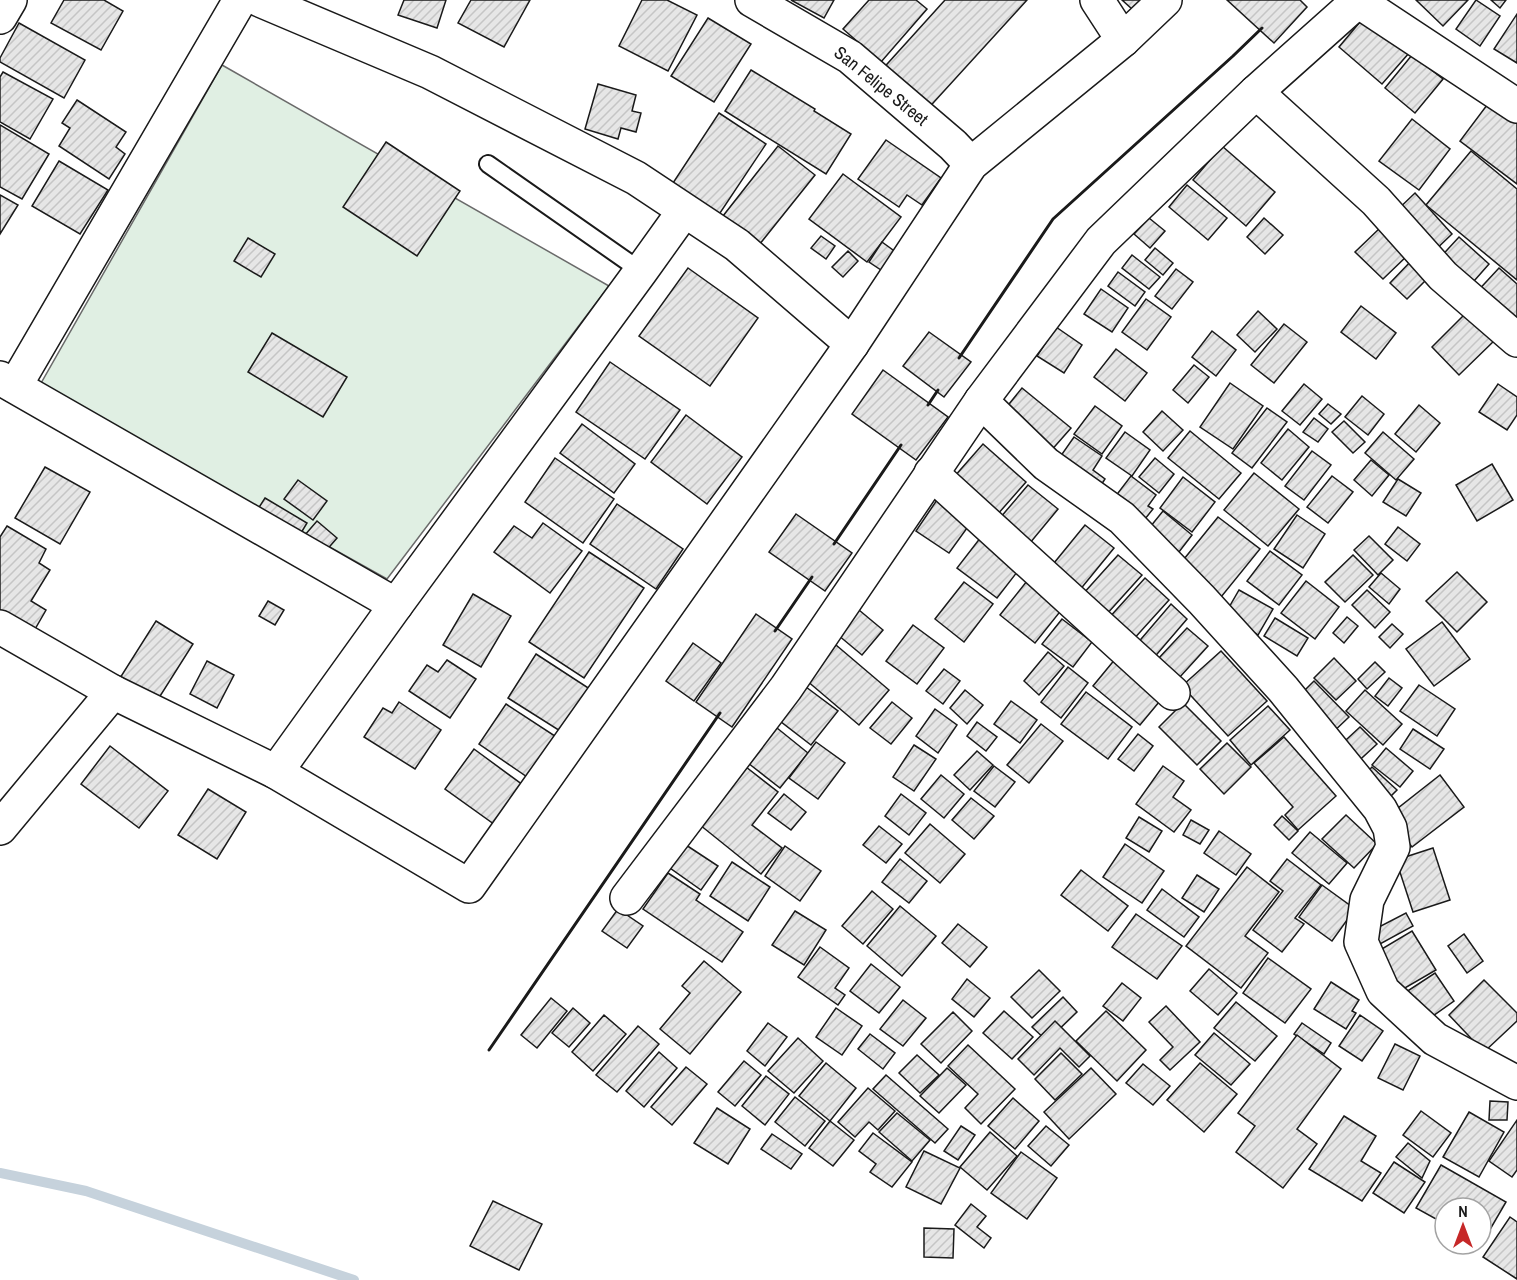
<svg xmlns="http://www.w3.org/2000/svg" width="1517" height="1280" viewBox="0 0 1517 1280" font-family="'Archivo Narrow',sans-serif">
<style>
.grass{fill:#e0efe3;stroke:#6a6a6a;stroke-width:1.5}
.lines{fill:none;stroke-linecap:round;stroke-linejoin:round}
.stream{stroke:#c6d2dc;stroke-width:10}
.building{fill:url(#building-hatch);stroke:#1a1a1a;stroke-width:1.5}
.service-casing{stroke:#1a1a1a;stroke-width:20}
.minor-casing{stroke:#1a1a1a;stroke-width:36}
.service{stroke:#fff;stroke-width:16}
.minor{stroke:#fff;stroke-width:33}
.wall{stroke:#1a1a1a;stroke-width:3}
.labels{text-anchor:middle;stroke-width:4.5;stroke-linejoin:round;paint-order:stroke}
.street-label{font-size:18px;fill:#1a1a1a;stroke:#fff}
</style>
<defs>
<pattern id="building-hatch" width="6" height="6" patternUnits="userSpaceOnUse" patternTransform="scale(1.5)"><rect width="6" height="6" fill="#e6e6e6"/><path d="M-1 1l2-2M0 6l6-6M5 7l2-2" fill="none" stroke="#c5c5c5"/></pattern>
</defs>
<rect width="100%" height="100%" fill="#fff"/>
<path class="grass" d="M222,65L609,286L387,579L40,385Z"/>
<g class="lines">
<path class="stream" d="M0,1173L86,1191L354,1280"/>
</g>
<g class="building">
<path d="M64,0H104L123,11L101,50L51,23Z"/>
<path d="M404,0H446L437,28L398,15Z"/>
<path d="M471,0H530L504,47L458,23Z"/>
<path d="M642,0H667L697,15L668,71L619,46Z"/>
<path d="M791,0H834L824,18Z"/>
<path d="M869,0H916L927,9L881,62L843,29Z"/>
<path d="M945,0H1027L924,113L879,73Z"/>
<path d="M1122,0H1141L1132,9Z"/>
<path d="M1227,0H1300L1307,7L1274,43Z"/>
<path d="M1416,0H1468L1443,26Z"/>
<path d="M1476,0L1500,16L1480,46L1456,29Z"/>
<path d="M1491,0H1506L1500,8Z"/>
<path d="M1517,14V63L1494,49Z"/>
<path d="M1365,16L1409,53L1382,84L1339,47Z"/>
<path d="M708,18L751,44L714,102L671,76Z"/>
<path d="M19,23L85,60L64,98L0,62V58Z"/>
<path d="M1412,55L1443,79L1415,113L1385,88Z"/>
<path d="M751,70L815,109L814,111L851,134L826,174L725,111Z"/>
<path d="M3,72L53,99L30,139L0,122V77Z"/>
<path d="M598,84L636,95L632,111L641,113L636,132L621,128L618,139L585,129Z"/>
<path d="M1493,97L1517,115V184L1460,141Z"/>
<path d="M77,100L126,132L116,147L125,154L109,179L59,146L70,128L62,123Z"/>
<path d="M719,113L766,144L718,216L671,186Z"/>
<path d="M1412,119L1450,149L1419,190L1379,161Z"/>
<path d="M0,125L49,154L22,199L0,187Z"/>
<path d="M886,140L941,178L922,205L907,195L899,207L858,179Z"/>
<path d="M386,142L460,191L417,256L343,207Z"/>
<path d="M778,146L815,175L759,245L723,216Z"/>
<path d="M1222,146L1275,192L1246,226L1193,180Z"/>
<path d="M1471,151L1517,189V280L1426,205Z"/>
<path d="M59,161L108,190L80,234L32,206Z"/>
<path d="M843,174L901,217L867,262L809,219Z"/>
<path d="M1187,185L1227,218L1208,240L1169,207Z"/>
<path d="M1415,193L1452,234L1429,256L1392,215Z"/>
<path d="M0,195L18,205L0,234Z"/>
<path d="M1149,218L1165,231L1150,248L1134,234Z"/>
<path d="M1264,218L1283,235L1265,254L1247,237Z"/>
<path d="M1381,227L1409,254L1383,279L1355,252Z"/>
<path d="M821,236L835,246L826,259L811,248Z"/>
<path d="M1459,237L1489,264L1467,289L1436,262Z"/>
<path d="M248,238L275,254L261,277L234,261Z"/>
<path d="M882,242L897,253L884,272L869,262Z"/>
<path d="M1155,248L1173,263L1163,275L1145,260Z"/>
<path d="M848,251L858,261L843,277L832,267Z"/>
<path d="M1132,255L1160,277L1149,289L1122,268Z"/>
<path d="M1412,260L1429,277L1407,299L1390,283Z"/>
<path d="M688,268L758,318L710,386L639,336Z"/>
<path d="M1499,268L1517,284V330L1474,295Z"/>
<path d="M1176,269L1193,282L1172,309L1155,296Z"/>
<path d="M1118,272L1145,292L1135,306L1108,286Z"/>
<path d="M1101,289L1128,308L1112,332L1084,314Z"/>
<path d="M1146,299L1171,317L1147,350L1122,332Z"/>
<path d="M1361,306L1396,333L1376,359L1341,332Z"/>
<path d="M1470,309L1497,338L1459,375L1432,347Z"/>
<path d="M1258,311L1277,329L1255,352L1237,335Z"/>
<path d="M1284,324L1307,342L1274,383L1251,365Z"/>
<path d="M1056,327L1082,345L1064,373L1037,356Z"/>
<path d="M1212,331L1236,350L1216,376L1192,357Z"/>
<path d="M929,332L971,362L944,397L903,366Z"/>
<path d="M272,333L347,377L323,417L248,372Z"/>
<path d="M1116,349L1147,373L1125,401L1094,377Z"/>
<path d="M610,362L680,410L645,459L576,412Z"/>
<path d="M1194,365L1209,377L1188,403L1173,390Z"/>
<path d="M883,370L948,417L916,460L852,414Z"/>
<path d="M1230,383L1263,406L1233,449L1200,427Z"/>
<path d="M1304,384L1322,399L1300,425L1282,411Z"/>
<path d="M1498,384L1517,397V415L1507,430L1479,412Z"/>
<path d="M1022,388L1071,428L1049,453L1001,414Z"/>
<path d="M1362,396L1384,414L1368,435L1345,417Z"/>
<path d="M1328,404L1341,414L1331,424L1319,414Z"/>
<path d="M1419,405L1440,423L1416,452L1395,434Z"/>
<path d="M1095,406L1122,426L1102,454L1074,434Z"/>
<path d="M1267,408L1287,422L1252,468L1232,453Z"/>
<path d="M1162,411L1183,430L1163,451L1143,432Z"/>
<path d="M686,415L742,457L707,504L651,462Z"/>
<path d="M1314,418L1328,429L1318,442L1303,432Z"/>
<path d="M1344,421L1365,442L1353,453L1332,432Z"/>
<path d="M582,424L635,464L614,493L560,453Z"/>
<path d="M1288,429L1309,447L1282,480L1261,463Z"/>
<path d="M1190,431L1241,473L1219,499L1168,458Z"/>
<path d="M1125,432L1150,450L1132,476L1106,458Z"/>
<path d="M1383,432L1414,459L1396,480L1365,453Z"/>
<path d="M1074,437L1102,456L1093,470L1105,479L1095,495L1053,467Z"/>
<path d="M983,444L1026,482L997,515L954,477Z"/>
<path d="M1312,451L1331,465L1304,500L1285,486Z"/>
<path d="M555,458L614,499L583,543L525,502Z"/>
<path d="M1155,458L1174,474L1159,493L1139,477Z"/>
<path d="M1371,460L1389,475L1372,496L1354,480Z"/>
<path d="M1492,464L1513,500L1477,521L1456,485Z"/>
<path d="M45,467L90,492L60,544L15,518Z"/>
<path d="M1254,473L1299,509L1268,546L1224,510Z"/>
<path d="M1131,476L1156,495L1148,506L1153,509L1137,529L1108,506Z"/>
<path d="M1332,476L1353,492L1328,523L1307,507Z"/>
<path d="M1183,477L1215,502L1192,532L1160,508Z"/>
<path d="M1398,479L1421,493L1406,516L1383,502Z"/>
<path d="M298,480L327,501L313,520L284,499Z"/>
<path d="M1028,485L1058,509L1030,543L1000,518Z"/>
<path d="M941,494L975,517L949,553L916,531Z"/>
<path d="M265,498L307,523L292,548L249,523Z"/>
<path d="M617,504L683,549L656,589L590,544Z"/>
<path d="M1163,511L1192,535L1172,561L1142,537Z"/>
<path d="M796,514L852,553L825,591L769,552Z"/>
<path d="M1297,515L1325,534L1303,568L1274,549Z"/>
<path d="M1218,517L1260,549L1217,602L1176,569Z"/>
<path d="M317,521L337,538L318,560L298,543Z"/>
<path d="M543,523L582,551L550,593L494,552L514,526L532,538Z"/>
<path d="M1085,525L1114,548L1079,591L1050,568Z"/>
<path d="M7,526L46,549L39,563L50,570L31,601L46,610L27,643L0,627V537Z"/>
<path d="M1398,527L1420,544L1407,561L1385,544Z"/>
<path d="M1369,536L1393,560L1378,575L1354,550Z"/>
<path d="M981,537L1021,567L997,598L957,568Z"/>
<path d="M1270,551L1302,575L1279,605L1247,581Z"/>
<path d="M589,552L644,588L584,678L529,642Z"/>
<path d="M1118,555L1142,575L1106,615L1083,594Z"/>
<path d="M1353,555L1373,575L1345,602L1325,582Z"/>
<path d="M1457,572L1487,602L1457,632L1426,601Z"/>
<path d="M1381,573L1400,589L1389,604L1369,587Z"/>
<path d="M1145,578L1169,600L1132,641L1108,619Z"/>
<path d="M1027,581L1063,608L1035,643L1000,615Z"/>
<path d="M1306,581L1339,607L1315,639L1281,613Z"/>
<path d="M964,582L993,604L964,642L935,619Z"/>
<path d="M1239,590L1273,609L1258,635L1224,616Z"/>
<path d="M1367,590L1390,612L1375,628L1352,605Z"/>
<path d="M473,594L511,616L481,667L443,645Z"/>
<path d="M268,601L284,610L275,625L259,616Z"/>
<path d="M1171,604L1187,619L1152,660L1136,645Z"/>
<path d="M859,610L883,630L862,655L838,635Z"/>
<path d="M756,614L792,639L732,727L696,702Z"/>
<path d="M1347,617L1358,626L1344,643L1333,633Z"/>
<path d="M1275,618L1308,638L1297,656L1264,636Z"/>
<path d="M1062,619L1092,642L1073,667L1042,644Z"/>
<path d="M156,621L193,644L157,701L120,678Z"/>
<path d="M1442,622L1470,659L1434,686L1406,649Z"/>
<path d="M1392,624L1403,634L1390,648L1379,637Z"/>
<path d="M913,625L944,648L917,684L886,661Z"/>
<path d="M1187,628L1208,646L1179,678L1158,659Z"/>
<path d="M693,643L721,663L694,701L666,681Z"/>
<path d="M836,645L889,690L859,725L806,680Z"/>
<path d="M1221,651L1267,701L1228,736L1182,686Z"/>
<path d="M1048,652L1064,666L1039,695L1024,681Z"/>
<path d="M536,654L596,693L568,736L508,698Z"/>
<path d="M1116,658L1164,696L1140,725L1093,686Z"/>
<path d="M1334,658L1356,681L1336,700L1314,678Z"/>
<path d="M447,660L476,679L450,718L409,691L427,665L438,672Z"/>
<path d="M207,661L234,675L217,708L190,694Z"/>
<path d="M1375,662L1385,672L1367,689L1358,679Z"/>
<path d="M1068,667L1088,683L1061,718L1041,702Z"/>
<path d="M944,669L960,681L943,704L926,691Z"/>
<path d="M1389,678L1402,688L1388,706L1375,696Z"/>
<path d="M1314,681L1349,717L1329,736L1294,701Z"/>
<path d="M1419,685L1455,709L1437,736L1400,711Z"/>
<path d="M806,687L838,711L811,745L780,721Z"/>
<path d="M965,690L983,705L967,724L950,708Z"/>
<path d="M1365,690L1402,724L1383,745L1346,711Z"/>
<path d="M1086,692L1132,727L1108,759L1061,724Z"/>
<path d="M1011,701L1037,720L1020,743L994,724Z"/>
<path d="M399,702L441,730L415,769L364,737L383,708L392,713Z"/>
<path d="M892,702L912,718L891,744L870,728Z"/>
<path d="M1183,703L1221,741L1197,765L1159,727Z"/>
<path d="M506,704L561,740L533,781L479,744Z"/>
<path d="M1268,706L1290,730L1251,765L1230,740Z"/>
<path d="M935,709L957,725L938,753L916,736Z"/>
<path d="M977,722L997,737L986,751L967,736Z"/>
<path d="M1041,724L1063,741L1029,783L1007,765Z"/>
<path d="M1360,727L1377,744L1351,768L1334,751Z"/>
<path d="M777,728L808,753L780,788L748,763Z"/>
<path d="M1413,729L1444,749L1430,769L1400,749Z"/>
<path d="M1138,734L1153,746L1134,771L1118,759Z"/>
<path d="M1284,737L1336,796L1298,830L1285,815L1293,807L1254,763Z"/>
<path d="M816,742L845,763L818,799L789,778Z"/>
<path d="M1227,743L1251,767L1224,794L1200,769Z"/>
<path d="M914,745L936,759L914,791L893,777Z"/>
<path d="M110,746L168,791L139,828L81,784Z"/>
<path d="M1386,748L1413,771L1400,787L1372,765Z"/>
<path d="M474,749L527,788L498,827L445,789Z"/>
<path d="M977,751L993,765L970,790L954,775Z"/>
<path d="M994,766L1015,782L995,807L974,791Z"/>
<path d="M1163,766L1184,781L1173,797L1191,810L1174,832L1136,804Z"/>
<path d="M746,767L778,792L752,825L782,848L761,874L700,825Z"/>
<path d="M1372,767L1397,790L1383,804L1359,781Z"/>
<path d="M941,775L964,794L944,818L921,799Z"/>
<path d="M1440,775L1464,807L1412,847L1388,816Z"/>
<path d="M208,789L246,812L217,859L178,835Z"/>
<path d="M784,794L806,812L791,830L768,813Z"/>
<path d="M901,794L926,813L909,835L885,816Z"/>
<path d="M971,798L994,816L974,839L952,820Z"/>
<path d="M1346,815L1377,844L1354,868L1322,839Z"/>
<path d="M1282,816L1298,831L1289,840L1274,825Z"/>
<path d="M1139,817L1162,831L1149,852L1126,838Z"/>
<path d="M1191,820L1209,830L1200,844L1183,835Z"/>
<path d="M930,824L965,854L940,883L905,853Z"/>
<path d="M879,826L902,844L886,863L863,845Z"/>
<path d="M1219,831L1251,854L1236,875L1204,853Z"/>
<path d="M1310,832L1347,863L1329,884L1292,853Z"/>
<path d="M1125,844L1164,871L1142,903L1103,877Z"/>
<path d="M686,845L718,866L701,890L670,868Z"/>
<path d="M785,846L821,871L800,901L765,876Z"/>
<path d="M1433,848L1450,900L1413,912L1396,860Z"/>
<path d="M900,859L927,881L909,903L882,882Z"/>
<path d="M1287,859L1321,885L1295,918L1304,924L1282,952L1253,930L1283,891L1270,881Z"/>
<path d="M732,862L770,887L748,921L710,896Z"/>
<path d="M1247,867L1279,892L1245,936L1268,953L1241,988L1186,946Z"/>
<path d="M1081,870L1128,906L1108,931L1061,895Z"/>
<path d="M668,873L700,894L696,900L743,932L722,962L643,909Z"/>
<path d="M1197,875L1219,889L1204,912L1182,898Z"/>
<path d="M1322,885L1355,909L1332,941L1299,917Z"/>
<path d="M1162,889L1199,917L1184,937L1147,910Z"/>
<path d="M872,891L893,909L863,944L842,926Z"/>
<path d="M900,906L936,936L902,976L867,946Z"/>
<path d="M618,909L643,926L627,948L602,931Z"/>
<path d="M795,911L826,930L804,965L772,945Z"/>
<path d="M1406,913L1413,926L1380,944L1373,930Z"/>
<path d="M1136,914L1182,946L1157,979L1112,947Z"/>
<path d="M958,924L987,947L970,967L942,943Z"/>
<path d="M1412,931L1436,970L1398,992L1375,953Z"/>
<path d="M1464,934L1483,961L1467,973L1448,946Z"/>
<path d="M820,947L849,968L835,988L845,995L838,1005L798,977Z"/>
<path d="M1268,958L1311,989L1285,1023L1243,993Z"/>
<path d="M704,961L741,992L690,1054L660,1029L690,993L682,986Z"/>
<path d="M871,964L900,987L879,1013L850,991Z"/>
<path d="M1209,969L1237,993L1218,1015L1190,991Z"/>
<path d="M1039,970L1060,991L1032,1018L1011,997Z"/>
<path d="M1435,973L1454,1001L1423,1023L1403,994Z"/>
<path d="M967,979L990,998L974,1017L952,999Z"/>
<path d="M1484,980L1517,1013V1021L1484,1052L1449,1015Z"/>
<path d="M1331,982L1359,1000L1352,1011L1356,1013L1346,1029L1314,1009Z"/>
<path d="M1122,983L1141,998L1123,1021L1103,1006Z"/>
<path d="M1063,997L1077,1012L1047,1041L1032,1027Z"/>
<path d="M551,998L567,1011L537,1048L521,1035Z"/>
<path d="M903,1000L926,1018L903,1046L880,1029Z"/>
<path d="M1236,1002L1277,1036L1255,1061L1214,1028Z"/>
<path d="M1166,1006L1200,1042L1170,1070L1160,1060L1173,1047L1149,1022Z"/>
<path d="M573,1008L590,1023L569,1047L552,1033Z"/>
<path d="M836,1008L862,1026L842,1055L816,1037Z"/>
<path d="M1004,1011L1033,1037L1012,1059L983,1033Z"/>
<path d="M1106,1011L1146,1050L1117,1081L1076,1041Z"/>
<path d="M953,1012L972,1031L941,1063L921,1044Z"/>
<path d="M604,1015L626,1034L593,1071L572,1052Z"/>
<path d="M1360,1015L1383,1031L1362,1061L1339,1046Z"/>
<path d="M1055,1021L1090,1056L1079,1067L1060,1048L1034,1075L1018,1059Z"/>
<path d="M768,1023L787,1037L765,1066L747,1051Z"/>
<path d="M1302,1023L1331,1043L1324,1054L1294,1034Z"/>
<path d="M638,1026L659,1044L617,1092L596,1075Z"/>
<path d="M1214,1033L1250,1064L1231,1085L1195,1055Z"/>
<path d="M870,1034L895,1053L883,1069L858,1049Z"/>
<path d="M1297,1035L1341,1069L1297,1129L1317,1144L1283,1188L1236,1152L1255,1126L1238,1113Z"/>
<path d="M798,1038L823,1061L794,1093L768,1071Z"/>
<path d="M1395,1044L1420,1056L1403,1090L1378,1078Z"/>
<path d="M968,1045L1015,1089L981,1124L965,1108L978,1094L948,1066Z"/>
<path d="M659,1052L677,1068L644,1107L626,1091Z"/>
<path d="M1061,1053L1082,1074L1055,1100L1035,1079Z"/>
<path d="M917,1055L939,1075L920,1093L899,1073Z"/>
<path d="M744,1061L761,1075L735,1106L718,1092Z"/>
<path d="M826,1063L856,1088L830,1121L799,1096Z"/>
<path d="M1200,1063L1237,1094L1204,1132L1167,1100Z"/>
<path d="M1143,1064L1170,1086L1153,1105L1126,1083Z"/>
<path d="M686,1067L707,1084L672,1125L651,1107Z"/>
<path d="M947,1068L966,1085L939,1113L920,1096Z"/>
<path d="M1091,1068L1116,1094L1069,1139L1044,1112Z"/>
<path d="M886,1075L948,1129L935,1143L873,1089Z"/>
<path d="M766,1076L789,1094L765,1125L742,1106Z"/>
<path d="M868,1088L895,1111L878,1130L869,1122L855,1137L838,1122Z"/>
<path d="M795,1097L825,1121L805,1146L775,1122Z"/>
<path d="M1013,1098L1039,1121L1015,1149L988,1126Z"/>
<path d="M1490,1101L1508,1102L1507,1120H1489Z"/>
<path d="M717,1108L750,1129L728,1164L694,1143Z"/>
<path d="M1421,1111L1451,1133L1433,1157L1403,1135Z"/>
<path d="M1469,1112L1504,1132L1479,1177L1443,1157Z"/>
<path d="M897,1113L930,1140L912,1161L879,1132Z"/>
<path d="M1344,1116L1376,1136L1361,1161L1381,1173L1362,1201L1309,1169Z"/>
<path d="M1517,1120V1170L1512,1177L1489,1161Z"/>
<path d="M830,1121L854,1140L833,1166L809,1148Z"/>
<path d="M961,1126L975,1135L958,1160L944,1151Z"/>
<path d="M1046,1126L1069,1145L1051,1166L1028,1146Z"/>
<path d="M990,1132L1017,1156L987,1190L960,1167Z"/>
<path d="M873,1133L912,1162L892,1187L870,1172L876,1164L859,1151Z"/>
<path d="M772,1134L802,1154L791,1169L761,1149Z"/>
<path d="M1408,1143L1430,1161L1422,1178L1396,1157Z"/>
<path d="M924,1151L960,1168L941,1204L906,1187Z"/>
<path d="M1021,1152L1057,1178L1027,1219L991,1193Z"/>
<path d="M1394,1162L1425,1182L1404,1213L1373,1193Z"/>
<path d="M1441,1165L1506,1202L1481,1245L1480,1244H1481V1208H1445V1224L1416,1208Z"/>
<path d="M493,1201L542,1224L519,1270L470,1246Z"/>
<path d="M971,1204L986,1216L977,1227L991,1238L984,1248L955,1225Z"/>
<path d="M1510,1217L1517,1222V1279L1483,1257Z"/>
<path d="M924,1228L954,1229L953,1258L924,1257Z"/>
</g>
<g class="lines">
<defs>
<path id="service" d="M488,164L641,271"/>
<g id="minor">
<path d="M260,0L430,72L636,178L737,245L852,344"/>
<path d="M752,0L850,57L953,145L971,164"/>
<path d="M1097,0L1123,40"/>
<path d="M1358,1L1517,106"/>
<path d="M0,17L10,0"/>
<path d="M1256,92L1376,201L1443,276L1517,340"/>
<path d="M0,378L396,605"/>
<path d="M15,386L240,0"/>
<path d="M981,401L1046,464L1122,518L1202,600L1283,689L1380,809L1390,828L1393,847L1367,900L1361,942L1383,991L1435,1039L1517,1083"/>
<path d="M931,473L1173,693"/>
<path d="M0,627L113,692L276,772L469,886L852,344L971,164L1123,40L1165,0"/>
<path d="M276,772L396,605L641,271L684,211"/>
<path d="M0,828L113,692"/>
<path d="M627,898L786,688L981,401L1101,241L1256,92L1359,0"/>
</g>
</defs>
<use href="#service" class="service-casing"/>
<use href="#minor" class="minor-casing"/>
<use href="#service" class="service"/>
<use href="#minor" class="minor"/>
<g class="wall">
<path d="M959,358L1053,219L1233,56L1262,28"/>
<path d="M928,405L938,390"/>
<path d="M834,544L901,445"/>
<path d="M775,631L812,577"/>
<path d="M489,1050L720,713"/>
</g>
</g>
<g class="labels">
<g class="street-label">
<text transform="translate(881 86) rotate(39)" y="6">San Felipe Street</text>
</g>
</g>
<g transform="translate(1463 1226)"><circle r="28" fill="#ffffff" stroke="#a3a3a3" stroke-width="1.5"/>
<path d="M0-4.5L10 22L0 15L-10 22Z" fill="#c62828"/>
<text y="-9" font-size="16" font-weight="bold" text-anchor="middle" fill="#1a1a1a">N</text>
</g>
</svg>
